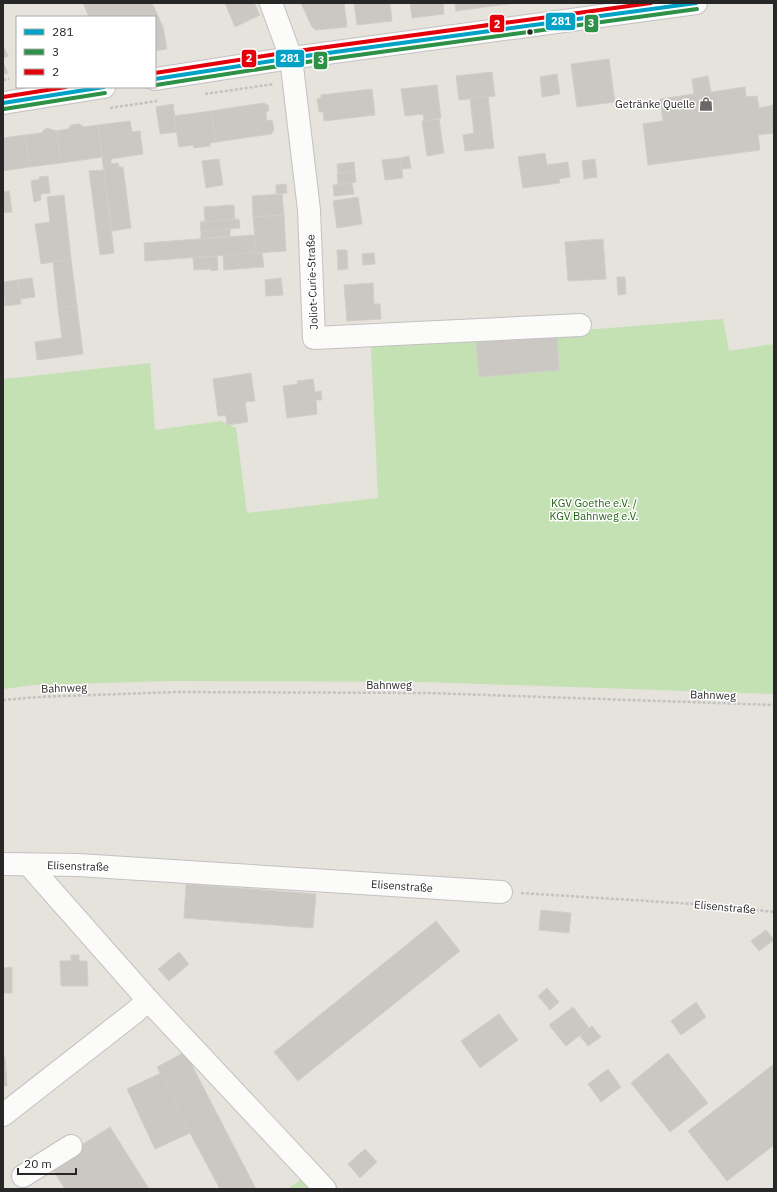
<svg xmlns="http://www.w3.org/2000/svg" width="777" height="1192" viewBox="0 0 777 1192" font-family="'IBM Plex Sans',sans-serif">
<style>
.green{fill:#c4e1b4}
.building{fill:#cbc8c3;stroke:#d1cec8}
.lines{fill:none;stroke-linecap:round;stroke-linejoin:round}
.minor-casing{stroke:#c3c1c2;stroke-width:24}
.path{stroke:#c2c2c1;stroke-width:2.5;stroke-dasharray:3 2;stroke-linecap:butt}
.minor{stroke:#fbfbfa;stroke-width:22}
.bus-1-casing{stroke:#fff;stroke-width:7}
.bus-2-casing{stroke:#fff;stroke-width:7}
.bus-3-casing{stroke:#fff;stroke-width:7}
.bus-1{stroke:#02a2c6;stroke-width:4}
.bus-2{stroke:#2d9147;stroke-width:4}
.bus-3{stroke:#e3000b;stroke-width:4}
.bus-dot{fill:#272727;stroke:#fff;stroke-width:1.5}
.labels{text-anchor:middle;stroke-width:3;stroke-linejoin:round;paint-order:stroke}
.poi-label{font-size:11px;fill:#272727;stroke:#fff;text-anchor:end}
.street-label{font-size:11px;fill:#272727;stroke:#fff}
.park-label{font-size:11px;fill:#246219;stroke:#fff}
.line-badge{stroke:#fff;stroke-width:1.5}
.badge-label{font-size:11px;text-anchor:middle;font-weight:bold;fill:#fff}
</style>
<rect width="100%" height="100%" fill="#e6e2dc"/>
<g class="green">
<path d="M723,319L729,351L774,344V694L425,682L173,681L35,685L3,689V379L150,363L155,430L221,421L236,428L247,513L378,498L371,347Z"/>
<path d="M302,1179L311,1189H287Z"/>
</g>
<g class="building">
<path d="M83,3H152L163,27L167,49L155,51V17H89Z"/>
<path d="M225,3H254L260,15L235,27Z"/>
<path d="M301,3H344L347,27L316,30L312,27Z"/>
<path d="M354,3H390L392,21L357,25Z"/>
<path d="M410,3H443L444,14L412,18Z"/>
<path d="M455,3H484L485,7L456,11Z"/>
<path d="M484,3H510V4L485,7Z"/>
<path d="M3,45L8,56L3,58Z"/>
<path d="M609,59L615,102L577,107L571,64Z"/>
<path d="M3,62L8,73L3,74Z"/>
<path d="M492,72L495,96L459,100L456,76Z"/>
<path d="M557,74L560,94L542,97L540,77Z"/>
<path d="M708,76L711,92L745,87L746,97L757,96L759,108L774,105V133L758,135L760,150L648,165L643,124L663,121L660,99L694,94L692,79Z"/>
<path d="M437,85L441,118L424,121L423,114L405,116L401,89Z"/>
<path d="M372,89L375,115L324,121L323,112H319L317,99L321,98V95Z"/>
<path d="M488,96L494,148L465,151L463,135L474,133L470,98Z"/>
<path d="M263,103L268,105L269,110L266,113L267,121L272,120L274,130L271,134L216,142L211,111Z"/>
<path d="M173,104L177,132L160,134L156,107Z"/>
<path d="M211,111L216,142L210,143V146L194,148L193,145L179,147L174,116Z"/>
<path d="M439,119L444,153L427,156L422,121Z"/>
<path d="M130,121L132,132L140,131L143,154L111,159V164L103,165L98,125Z"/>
<path d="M79,124L84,127L98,125L102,157L61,163L56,131L68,129L71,125Z"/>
<path d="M47,128L56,131L61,163L29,167L25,135L41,133L44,130Z"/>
<path d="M25,135L29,167L3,171V138Z"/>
<path d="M545,153L547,165L568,162L570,177L559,179L560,183L523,188L518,157Z"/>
<path d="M409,156L411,168L402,169L400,158Z"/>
<path d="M400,158L403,178L385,180L382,160Z"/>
<path d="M219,159L223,185L206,188L202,161Z"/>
<path d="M595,159L597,177L584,179L582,161Z"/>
<path d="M354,162L355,172L338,174L337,164Z"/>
<path d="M118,163L119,167H123L131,228L112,231L103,165Z"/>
<path d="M104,170L114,253L100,255L89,171Z"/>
<path d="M355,172L356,182L338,185L337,174Z"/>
<path d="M48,176L50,193L41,194V200L34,202L31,181L40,179L39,177Z"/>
<path d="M352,183L354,194L334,196L333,185Z"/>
<path d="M286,184L287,193L276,194V185Z"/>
<path d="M9,191L12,212L3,213V192Z"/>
<path d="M282,194L284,215L253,217L252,196Z"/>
<path d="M64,195L71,259L41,264L35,224L50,222L47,197Z"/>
<path d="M358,197L362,224L337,228L333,201Z"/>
<path d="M234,205L235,219L205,222L204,207Z"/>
<path d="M284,215L286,251L256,253L253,217Z"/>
<path d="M239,219L240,228L201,232L200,222Z"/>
<path d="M230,229V236L201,239V232Z"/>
<path d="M254,235L256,253L145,261L144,243Z"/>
<path d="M603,239L606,279L568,281L565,242Z"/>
<path d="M337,250H347L348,269L338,270Z"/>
<path d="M262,252L264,267L224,270L223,255Z"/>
<path d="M374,253L375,264L363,265L362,254Z"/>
<path d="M217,256L218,270L211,271V269L194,270L193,258Z"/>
<path d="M71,259L77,306L58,308L53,262Z"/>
<path d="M617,277H625L626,294L618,295Z"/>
<path d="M32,278L35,297L20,299L18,280Z"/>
<path d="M281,278L283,295L266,296L265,280Z"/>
<path d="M18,280L21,304L5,306L3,282Z"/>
<path d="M373,283L374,304H380L381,319L347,321L344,285Z"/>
<path d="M77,306L83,354L37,360L35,342L62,338L58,308Z"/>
<path d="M557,336L559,370L479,377L476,342Z"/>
<path d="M251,373L255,401L245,402L248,422L227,425L226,415L218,416L213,379Z"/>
<path d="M313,379L315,392L321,391L322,400H316L317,414L287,418L283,386L298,384L297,381Z"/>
<path d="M186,884L316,894L313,928L184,918Z"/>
<path d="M541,910L571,913L569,933L539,930Z"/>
<path d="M436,921L460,951L298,1081L274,1052Z"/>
<path d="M766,930L774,940L759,951L751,941Z"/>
<path d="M179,952L189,964L169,981L158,969Z"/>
<path d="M71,955H79V961H87L88,986H61L60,961H71Z"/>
<path d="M12,967V993H3V968Z"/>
<path d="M547,988L559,1002L550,1010L538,996Z"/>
<path d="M696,1002L706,1017L681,1035L671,1021Z"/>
<path d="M573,1007L589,1028L566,1046L549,1025Z"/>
<path d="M499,1014L518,1040L480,1068L461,1041Z"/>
<path d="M592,1026L601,1037L588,1046L580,1036Z"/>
<path d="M185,1052L256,1189H220L190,1133L157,1067Z"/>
<path d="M668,1053L708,1103L670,1132L631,1083Z"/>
<path d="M3,1057H5L7,1086H3Z"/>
<path d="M774,1064V1145L727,1181L688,1131Z"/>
<path d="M608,1069L621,1087L601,1102L588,1084Z"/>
<path d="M161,1073L190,1133L155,1149L127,1089Z"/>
<path d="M110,1127L149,1189H65L50,1165Z"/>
<path d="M365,1149L377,1162L360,1178L348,1164Z"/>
</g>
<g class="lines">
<defs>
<g id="minor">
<path d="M271,3L291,58L309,210L314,338L580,325"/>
<path d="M155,79L291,58L696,3"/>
<path d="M3,103L104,87"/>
<path d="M3,864L78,865L501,892"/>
<path d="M29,865L148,1000L325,1189"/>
<path d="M3,1115L135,1012L148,1000"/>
<path d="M23,1176L71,1146"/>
</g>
</defs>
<use href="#minor" class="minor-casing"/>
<g class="path">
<path d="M3,80L9,79"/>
<path d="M205,94L274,84"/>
<path d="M110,108L157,101"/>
<path d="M3,700L38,697L176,692L429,693L774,705"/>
<path d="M521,893L710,905L774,912"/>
</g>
<use href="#minor" class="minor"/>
<defs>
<g id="bus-1">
<path d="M155,79L291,58L696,3"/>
<path d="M3,103L104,87"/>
</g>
<g id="bus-2">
<path d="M156,85L292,64L697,9"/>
<path d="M4,109L105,93"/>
</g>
<g id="bus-3">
<path d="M155,73L290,52L651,3"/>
<path d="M3,97L66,87"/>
</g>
</defs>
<use href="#bus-1" class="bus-1-casing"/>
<use href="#bus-2" class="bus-2-casing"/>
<use href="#bus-3" class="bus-3-casing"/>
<use href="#bus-1" class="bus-1"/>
<use href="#bus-2" class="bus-2"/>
<use href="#bus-3" class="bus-3"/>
</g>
<defs>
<symbol id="shop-bare" viewBox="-9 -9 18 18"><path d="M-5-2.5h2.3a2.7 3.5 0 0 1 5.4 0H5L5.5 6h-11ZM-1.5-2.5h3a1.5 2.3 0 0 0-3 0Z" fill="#6a6866" stroke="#fff" stroke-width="2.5" paint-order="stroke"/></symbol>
</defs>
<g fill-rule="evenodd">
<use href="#shop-bare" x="696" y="94" width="20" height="20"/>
</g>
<circle class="bus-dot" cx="530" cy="32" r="3.5"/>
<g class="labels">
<g class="poi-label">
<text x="695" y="108">Getränke Quelle</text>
</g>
<g class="street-label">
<text transform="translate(312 282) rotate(-92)" y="4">Joliot-Curie-Straße</text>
<text x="389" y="689">Bahnweg</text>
<text transform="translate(64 688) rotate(-2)" y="4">Bahnweg</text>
<text transform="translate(713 695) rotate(2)" y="4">Bahnweg</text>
<text transform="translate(78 866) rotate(2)" y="4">Elisenstraße</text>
<text transform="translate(402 886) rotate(4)" y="4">Elisenstraße</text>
<text transform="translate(725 907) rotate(5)" y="4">Elisenstraße</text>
</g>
<g class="park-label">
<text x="594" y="507">KGV Goethe e.V. /<tspan x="594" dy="13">KGV Bahnweg e.V.</tspan></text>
</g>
</g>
<g class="line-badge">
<rect x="545" y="12" width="31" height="19" rx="4" fill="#02a2c6"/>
<rect x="584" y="14" width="15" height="19" rx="4" fill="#2d9147"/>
<rect x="489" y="14" width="16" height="19" rx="4" fill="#e3000b"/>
<rect x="275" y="49" width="30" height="19" rx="4" fill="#02a2c6"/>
<rect x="241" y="49" width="16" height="19" rx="4" fill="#e3000b"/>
<rect x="313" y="51" width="15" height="19" rx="4" fill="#2d9147"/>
</g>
<g class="badge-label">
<text x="561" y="25">281</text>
<text x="591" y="27">3</text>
<text x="497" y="28">2</text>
<text x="290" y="62">281</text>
<text x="249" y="62">2</text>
<text x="321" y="64">3</text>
</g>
<rect width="777" height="1192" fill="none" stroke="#272727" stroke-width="8"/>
<rect x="16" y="16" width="140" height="72" fill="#ffffff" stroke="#a9a9a9"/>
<rect x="24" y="29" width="20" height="6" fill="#02a2c6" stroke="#a9a9a9"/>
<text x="52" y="36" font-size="12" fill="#272727">281</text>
<rect x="24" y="49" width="20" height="6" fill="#2d9147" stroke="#a9a9a9"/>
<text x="52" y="56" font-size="12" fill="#272727">3</text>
<rect x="24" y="69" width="20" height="6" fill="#e3000b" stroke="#a9a9a9"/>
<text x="52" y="76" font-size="12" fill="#272727">2</text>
<path d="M18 1168v6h58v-6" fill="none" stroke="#272727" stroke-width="2"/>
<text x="24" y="1168" font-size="12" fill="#272727" stroke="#ffffff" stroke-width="3" paint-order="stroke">20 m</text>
</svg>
